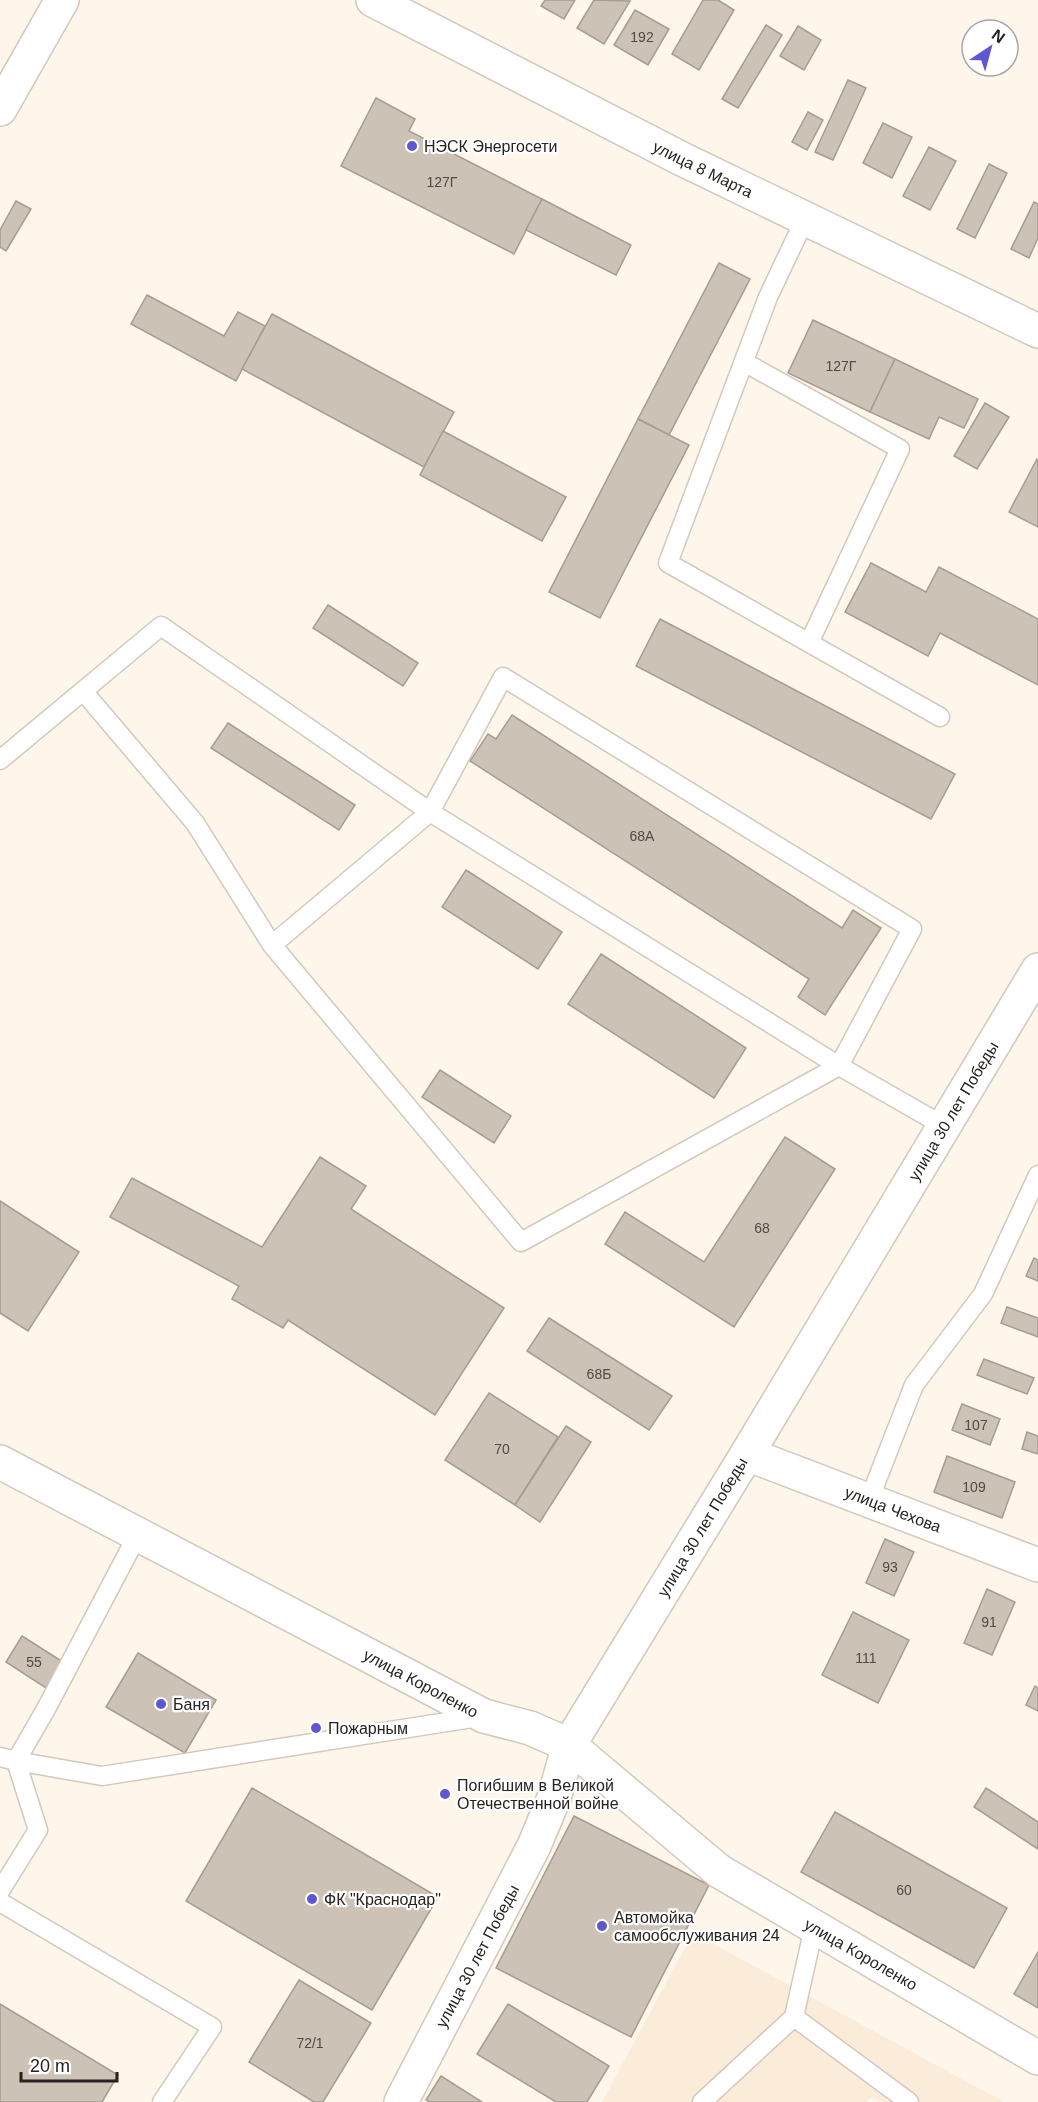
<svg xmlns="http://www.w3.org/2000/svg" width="1038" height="2102" viewBox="0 0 1038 2102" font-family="Helvetica,sans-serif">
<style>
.built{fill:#fbebd9}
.building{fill:#cdc2b6;stroke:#a69c91;stroke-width:1.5}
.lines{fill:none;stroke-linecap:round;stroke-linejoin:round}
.lane-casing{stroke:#d3c8bc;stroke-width:21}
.street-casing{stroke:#d3c8bc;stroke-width:36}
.secondary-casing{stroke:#d3c8bc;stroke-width:36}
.lane{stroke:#fff;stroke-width:18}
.street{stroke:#fff;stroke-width:33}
.secondary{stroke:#fff;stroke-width:33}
.poi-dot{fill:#5e58d0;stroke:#fff;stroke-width:2}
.labels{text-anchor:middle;stroke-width:4.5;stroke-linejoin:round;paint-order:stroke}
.number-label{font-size:14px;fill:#504b44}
.poi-label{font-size:16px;fill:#27231e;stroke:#fff;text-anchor:start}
.street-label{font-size:16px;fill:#27231e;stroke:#fff}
</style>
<rect width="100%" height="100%" fill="#fef5eb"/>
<path class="built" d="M693,1933L1004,2102H880L871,2097L867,2102H602Z"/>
<g class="building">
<path d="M545,0H575L564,19L541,6Z"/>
<path d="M594,0L630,1L604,44L577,28Z"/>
<path d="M703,0H718L734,10L699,70L672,54Z"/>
<path d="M635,10L669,29L648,65L614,45Z"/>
<path d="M766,25L782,35L738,108L722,99Z"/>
<path d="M798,26L821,40L804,70L780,56Z"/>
<path d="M848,80L866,88L833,160L815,152Z"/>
<path d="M376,98L415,119L409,131L542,199L514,254L341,166Z"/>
<path d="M808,112L823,120L807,150L792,142Z"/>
<path d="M883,123L912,137L892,178L863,163Z"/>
<path d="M929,147L956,161L930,210L903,196Z"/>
<path d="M989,164L1007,173L975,238L957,229Z"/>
<path d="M542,199L631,245L616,275L526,230Z"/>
<path d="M16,201L31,209L6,251L0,247V230Z"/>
<path d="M1034,202L1038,204V238L1029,258L1011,249Z"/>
<path d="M719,263L750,279L669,435L638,419Z"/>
<path d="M147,295L224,336L238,312L265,326L236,381L131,324Z"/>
<path d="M272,314L454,412L424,467L242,369Z"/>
<path d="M813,320L895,359L870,412L788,373Z"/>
<path d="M895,359L978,399L964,428L939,417L929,439L870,412Z"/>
<path d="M985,403L1009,417L977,469L954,456Z"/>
<path d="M638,419L689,445L600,618L549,592Z"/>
<path d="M443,431L566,497L542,541L420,475Z"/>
<path d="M1037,459L1038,460V527L1009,512Z"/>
<path d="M871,563L926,592L939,567L1038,619V685L940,633L928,656L845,612Z"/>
<path d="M328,605L418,663L403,686L313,628Z"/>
<path d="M660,619L955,774L931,819L636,666Z"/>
<path d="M512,715L842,928L853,910L881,928L825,1015L798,997L809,979L470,761L488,734L496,739Z"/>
<path d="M228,723L355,805L339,830L211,748Z"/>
<path d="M466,870L562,932L538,969L442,907Z"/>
<path d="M601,954L746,1048L714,1098L568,1004Z"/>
<path d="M440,1070L511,1116L494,1143L422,1097Z"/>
<path d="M785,1137L835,1169L734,1327L605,1244L625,1212L704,1262Z"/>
<path d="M320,1157L366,1186L351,1209L504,1308L435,1415L288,1320L283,1328L232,1299L239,1286L110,1217L132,1178L262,1247Z"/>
<path d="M0,1201L79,1252L28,1331L0,1313Z"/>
<path d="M1034,1258L1038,1260V1281L1026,1276Z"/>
<path d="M1007,1307L1038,1318V1337L1001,1323Z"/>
<path d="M549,1318L672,1396L649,1430L527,1351Z"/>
<path d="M984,1359L1034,1378L1027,1394L977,1375Z"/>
<path d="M489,1393L558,1437L515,1505L445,1460Z"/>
<path d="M962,1404L1000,1419L990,1445L952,1430Z"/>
<path d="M566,1426L591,1442L540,1522L515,1505Z"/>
<path d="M1027,1432L1038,1436V1454L1022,1449Z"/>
<path d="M947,1456L1015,1482L1002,1518L934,1492Z"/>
<path d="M885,1539L914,1552L894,1596L866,1583Z"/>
<path d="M987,1589L1015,1602L992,1655L964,1643Z"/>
<path d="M853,1612L909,1640L878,1703L822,1675Z"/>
<path d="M22,1636L63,1662L46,1688L6,1662Z"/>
<path d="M138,1653L216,1700L185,1753L106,1707Z"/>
<path d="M1035,1686L1038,1688V1711L1026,1705Z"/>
<path d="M252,1788L438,1897L372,2010L186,1901Z"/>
<path d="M986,1788L1038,1822V1849L974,1807Z"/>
<path d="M835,1812L1007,1908L974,1968L801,1872Z"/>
<path d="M574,1816L709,1885L631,2037L496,1968Z"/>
<path d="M1038,1952V2008L1014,1994Z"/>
<path d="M299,1980L371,2023L323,2102H314L249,2062Z"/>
<path d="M0,2004L118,2075L102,2102H0Z"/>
<path d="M508,2004L609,2066L587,2102H556L477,2054Z"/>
<path d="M441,2076L482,2102H430L426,2100Z"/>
</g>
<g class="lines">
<defs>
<g id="lane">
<path d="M805,219L768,297L668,563L940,717"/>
<path d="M744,362L900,449L809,643"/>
<path d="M83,691L195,823L272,945L521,1242L839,1066L912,929L503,677L430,812L272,945"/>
<path d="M0,760L161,626L430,812L839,1066L944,1126"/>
<path d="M869,1500L914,1385L983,1294L1038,1175"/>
<path d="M0,1757L16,1761L102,1776L479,1717"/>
<path d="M0,1891L38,1830L16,1761L46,1709L138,1534"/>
<path d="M0,1902L212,2027L162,2102"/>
<path d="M814,1927L794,2017L909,2102"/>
<path d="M702,2102L794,2017"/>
</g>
<g id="street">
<path d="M747,1454L1038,1565"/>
<path d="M0,1462L484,1716L530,1728L569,1745L719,1871L1038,2058"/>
<path d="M401,2102L534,1846L554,1798L569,1745L747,1454L1038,970"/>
</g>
<g id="secondary">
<path d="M373,0L682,159L1038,331"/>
<path d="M0,109L62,0"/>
</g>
</defs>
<use href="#lane" class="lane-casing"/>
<use href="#street" class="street-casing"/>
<use href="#secondary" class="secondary-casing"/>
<use href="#lane" class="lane"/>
<use href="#street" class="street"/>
<use href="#secondary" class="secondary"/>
</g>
<g class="poi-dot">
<circle cx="412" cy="146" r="6"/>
<circle cx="161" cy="1704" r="6"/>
<circle cx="316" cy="1728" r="6"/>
<circle cx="445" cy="1794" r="6"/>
<circle cx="312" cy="1899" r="6"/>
<circle cx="602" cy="1926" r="6"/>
</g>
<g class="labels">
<g class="number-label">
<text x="642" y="42">192</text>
<text x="442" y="187">127Г</text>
<text x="841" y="371">127Г</text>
<text x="642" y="841">68А</text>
<text x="762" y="1233">68</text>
<text x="599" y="1379">68Б</text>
<text x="976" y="1430">107</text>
<text x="502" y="1454">70</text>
<text x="974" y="1492">109</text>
<text x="890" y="1572">93</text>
<text x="989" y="1627">91</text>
<text x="866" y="1663">111</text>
<text x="34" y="1667">55</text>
<text x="904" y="1895">60</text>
<text x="310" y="2048">72/1</text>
</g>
<g class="poi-label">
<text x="424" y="152">НЭСК Энергосети</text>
<text x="173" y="1710">Баня</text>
<text x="328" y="1734">Пожарным</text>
<text x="457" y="1791">Погибшим в Великой<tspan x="457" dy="18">Отечественной войне</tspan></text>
<text x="324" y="1905">ФК "Краснодар"</text>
<text x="614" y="1923">Автомойка<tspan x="614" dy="18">самообслуживания 24</tspan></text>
</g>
<g class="street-label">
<text transform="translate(703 169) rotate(26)" y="6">улица 8 Марта</text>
<text transform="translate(953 1111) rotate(-59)" y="6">улица 30 лет Победы</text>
<text transform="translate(893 1509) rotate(21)" y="6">улица Чехова</text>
<text transform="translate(702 1527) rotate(-59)" y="6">улица 30 лет Победы</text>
<text transform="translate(421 1683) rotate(28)" y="6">улица Короленко</text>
<text transform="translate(861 1954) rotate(30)" y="6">улица Короленко</text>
<text transform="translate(477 1956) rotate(-62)" y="6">улица 30 лет Победы</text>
</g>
</g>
<g transform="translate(990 48) rotate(36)"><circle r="28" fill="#ffffff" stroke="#a9a7a5" stroke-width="1.5"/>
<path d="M0-4.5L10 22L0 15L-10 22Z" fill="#5e58d0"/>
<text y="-9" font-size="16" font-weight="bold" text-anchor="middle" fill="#27231e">N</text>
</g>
<path d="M21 2072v9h96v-9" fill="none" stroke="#27231e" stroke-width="3"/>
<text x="30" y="2072" font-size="18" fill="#27231e" stroke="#ffffff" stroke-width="4.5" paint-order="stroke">20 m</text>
</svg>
